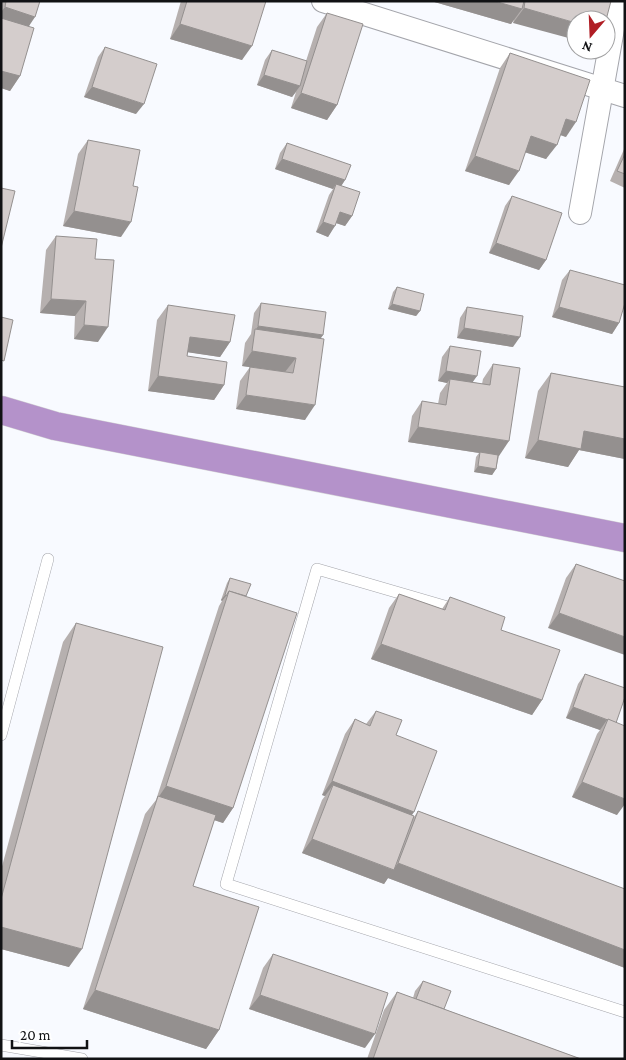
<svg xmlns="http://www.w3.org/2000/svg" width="626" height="1060" viewBox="0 0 626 1060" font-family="'Crimson Pro',serif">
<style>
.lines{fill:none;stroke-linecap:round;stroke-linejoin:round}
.service-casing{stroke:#a4a5ab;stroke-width:12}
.minor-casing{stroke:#a4a5ab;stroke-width:24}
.trunk-casing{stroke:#d4d4d5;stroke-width:29}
.service{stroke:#fff;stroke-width:11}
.minor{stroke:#fff;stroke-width:22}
.trunk{stroke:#b492ca;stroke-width:28}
.wall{fill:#b6b0af}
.shaded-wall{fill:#94908f}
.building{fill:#d4cdcc;stroke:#94908f}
</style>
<rect width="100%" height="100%" fill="#f8faff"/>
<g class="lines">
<defs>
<g id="service">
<path d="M458,610L317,569L226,884L625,1012"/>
<path d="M1,735L48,559"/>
<path d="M1,1045L82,1059"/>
</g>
<g id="minor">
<path d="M323,1L625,96"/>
<path d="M580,213L618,1"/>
</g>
<path id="trunk" d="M1,410L55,426L625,538"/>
</defs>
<use href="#service" class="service-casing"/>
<use href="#minor" class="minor-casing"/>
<use href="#trunk" class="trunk-casing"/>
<use href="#service" class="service"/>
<use href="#minor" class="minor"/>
<use href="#trunk" class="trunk"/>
</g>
<g class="wall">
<path d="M1,1H40L29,26L20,76L10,91L1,88Z"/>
<path d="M181,1H266L242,60L170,39Z"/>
<path d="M431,1H611L513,23L514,19L511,24Z"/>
<path d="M327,13L337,105L327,120L291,108L296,92L292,97L257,85L265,60L272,50L306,61L317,27Z"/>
<path d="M105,47L136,114L84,97L98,57Z"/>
<path d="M510,53L566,137L560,135L546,159L525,152L509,185L465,171L500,68Z"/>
<path d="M88,140L121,237L63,226L78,154Z"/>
<path d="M287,143L345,180L341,186L352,216L345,226L336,223L328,237L316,232L329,195L333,189L275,169L280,153Z"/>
<path d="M625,147V188L610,181Z"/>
<path d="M512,196L546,260L539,270L489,253L505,206Z"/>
<path d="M56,236L95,259L98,342L74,339L75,316L40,313L46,250Z"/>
<path d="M570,270L619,323L612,334L552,317L562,280Z"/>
<path d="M397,287L420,311L416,316L388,309L393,292Z"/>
<path d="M261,303L323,335L320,339L305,420L236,409L240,381L250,367L242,366L245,343L251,334L254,313Z"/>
<path d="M168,305L230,342L220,357L188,352L187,356L224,385L214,400L148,391L157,320Z"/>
<path d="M467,307L513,347L457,338L460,318Z"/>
<path d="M450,346L473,382L482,384L483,379L493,364L499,456L496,469L492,475L474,472L476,457L479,453L408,442L412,416L422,401L438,404L440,393L447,383L438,381L442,357Z"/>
<path d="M551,373L625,387V459L579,450L568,467L525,458L538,391Z"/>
<path d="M576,564L625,581L548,628L566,578Z"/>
<path d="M230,578L246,596L233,808L223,823L214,820L193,886L219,1030L206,1049L83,1009L145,814L156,800L219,606L222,601L221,600L227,583Z"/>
<path d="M399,594L442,609L450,597L501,630L542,700L532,715L371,659L389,608Z"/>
<path d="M76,623L69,967L1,949V870L63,642Z"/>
<path d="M585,674L616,723L617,815L572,797L597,734L600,730L566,718L578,684Z"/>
<path d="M376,711L396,735L412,815L414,817L418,811L625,889V968L388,878L384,884L302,853L322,800L325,796L322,795L345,734L355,719L366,724Z"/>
<path d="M273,954L365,1048L249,1009L263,968Z"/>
<path d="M423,981L444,1009L581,1059H367L384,1010L397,992L413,998L415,991Z"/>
</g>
<g class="shaded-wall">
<path d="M431,1H494L522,9L511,24Z"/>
<path d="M5,7L35,17L25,32L1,24V12Z"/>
<path d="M524,8L576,23V40L513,23Z"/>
<path d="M180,24L252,46L242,60L170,39Z"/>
<path d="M1,71L20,76L10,91L1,88Z"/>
<path d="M264,75L300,86L292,97L257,85Z"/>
<path d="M92,87L144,104L136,114L84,97Z"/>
<path d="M301,93L337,105L327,120L291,108Z"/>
<path d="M566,119L576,122L566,137L555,133Z"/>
<path d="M531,136L557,145L546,159L521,151Z"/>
<path d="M475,156L519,171L509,185L465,171Z"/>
<path d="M282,159L345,180L338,191L336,184L333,189L275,169Z"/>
<path d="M74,211L131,222L121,237L63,226Z"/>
<path d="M340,212L352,216L345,226L333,222Z"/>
<path d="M323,222L335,226L328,237L316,232Z"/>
<path d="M496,243L546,260L539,270L489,253Z"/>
<path d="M51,299L86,301L75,316L40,313Z"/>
<path d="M392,304L420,311L416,316L388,309Z"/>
<path d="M559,307L619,323L612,334L552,317Z"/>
<path d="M84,325L108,327L98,342L74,339Z"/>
<path d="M258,326L323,335L316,345L255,331Z"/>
<path d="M464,328L520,337L513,347L457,338Z"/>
<path d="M190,337L230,342L220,357L179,351Z"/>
<path d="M252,351L296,358L285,372L242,366Z"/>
<path d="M446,371L477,376L470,386L450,379L447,383L438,381Z"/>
<path d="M158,376L224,385L214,400L148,391Z"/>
<path d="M246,395L315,405L305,420L236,409Z"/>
<path d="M418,427L509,441L499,456L408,442Z"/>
<path d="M584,431L625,439V459L579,450L568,467L525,458L538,440Z"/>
<path d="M478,466L496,469L492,475L474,472Z"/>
<path d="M225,595L226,596L222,601L221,600Z"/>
<path d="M559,613L625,637V655L548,628Z"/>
<path d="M381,644L542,700L532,715L371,659Z"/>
<path d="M573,707L607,720L600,730L566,718Z"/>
<path d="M332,781L414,812L404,827L333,785L325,796L322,795Z"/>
<path d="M582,782L625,799V804L617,815L572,797Z"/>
<path d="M166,786L233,808L223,823L157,801L158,798Z"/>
<path d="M312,839L393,870L398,863L625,950V968L388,878L384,884L302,853Z"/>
<path d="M1,927L82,949L69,967L1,949Z"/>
<path d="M95,990L219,1030L206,1049L83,1009Z"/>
<path d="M260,995L375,1034L365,1048L249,1009Z"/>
</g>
<g class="building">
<path d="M6,1H40L35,17L5,7Z"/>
<path d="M187,1H266L252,46L180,24Z"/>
<path d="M494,1H524L522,9Z"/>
<path d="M525,1H611L606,20H576V23L524,8Z"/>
<path d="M327,13L363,24L337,105L301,93Z"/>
<path d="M1,18L34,28L20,76L1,71Z"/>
<path d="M105,47L157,64L144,104L92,87Z"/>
<path d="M272,50L307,61L300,86L264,75Z"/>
<path d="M510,53L590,80L576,122L566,119L557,145L531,136L519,171L475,156Z"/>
<path d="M88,140L140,150L133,186L138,187L131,222L74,211Z"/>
<path d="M287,143L351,165L345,180L282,159Z"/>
<path d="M625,154V174L617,171Z"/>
<path d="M336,184L360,192L352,216L340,212L335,226L323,222Z"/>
<path d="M1,188L15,191L1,248Z"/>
<path d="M512,196L562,213L546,260L496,243Z"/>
<path d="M56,236L97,239L95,259L114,260L108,327L84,325L86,301L51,299Z"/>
<path d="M570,270L625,285V303L619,323L559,307Z"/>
<path d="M397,287L424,294L420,311L392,304Z"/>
<path d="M261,303L326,312L323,335L258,326Z"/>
<path d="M168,305L235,315L230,342L190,337L187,356L227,362L224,385L158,376Z"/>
<path d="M467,307L523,316L520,337L464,328Z"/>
<path d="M1,317L13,320L4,361L1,360Z"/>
<path d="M255,329L324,339L315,405L246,395L250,367L293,373L296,358L252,351Z"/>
<path d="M450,346L481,351L477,376L446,371Z"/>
<path d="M493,364L520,368L509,441L418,427L422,401L446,405L450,379L490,385Z"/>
<path d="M551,373L625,387V439L584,431L581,449L538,440Z"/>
<path d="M480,452L498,455L496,469L478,466Z"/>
<path d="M576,564L625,581V637L559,613Z"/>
<path d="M230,578L251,584L246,596L229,591L226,596L225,595Z"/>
<path d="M229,591L297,613L233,808L166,786Z"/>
<path d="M399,594L445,610L450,597L505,617L501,630L560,650L542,700L381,644Z"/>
<path d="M76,623L163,647L82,949L1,927V899Z"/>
<path d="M585,674L625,688V697L616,723L573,707Z"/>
<path d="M376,711L402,720L396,735L437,751L414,812L332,781L355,719L370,726Z"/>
<path d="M608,719L625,726V799L582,782Z"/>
<path d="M333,785L414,816L394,870L312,839Z"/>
<path d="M158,796L216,815L193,886L259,907L219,1030L95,990Z"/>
<path d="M418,811L625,889V950L398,863Z"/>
<path d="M273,954L388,993L375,1034L260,995Z"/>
<path d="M423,981L451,991L444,1009L416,999Z"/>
<path d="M397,992L581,1059H373Z"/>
</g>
<rect width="626" height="1060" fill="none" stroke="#111214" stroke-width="5"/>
<g transform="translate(591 35) rotate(199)"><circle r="24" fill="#ffffff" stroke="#a0a0a1"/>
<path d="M0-4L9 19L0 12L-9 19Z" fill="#b01e25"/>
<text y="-8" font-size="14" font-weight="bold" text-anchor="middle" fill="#111214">N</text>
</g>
<path d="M12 1040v8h75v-8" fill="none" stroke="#111214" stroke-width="2.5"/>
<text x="20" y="1040" font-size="15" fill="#111214" stroke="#ffffff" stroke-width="4" paint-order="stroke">20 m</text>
</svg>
